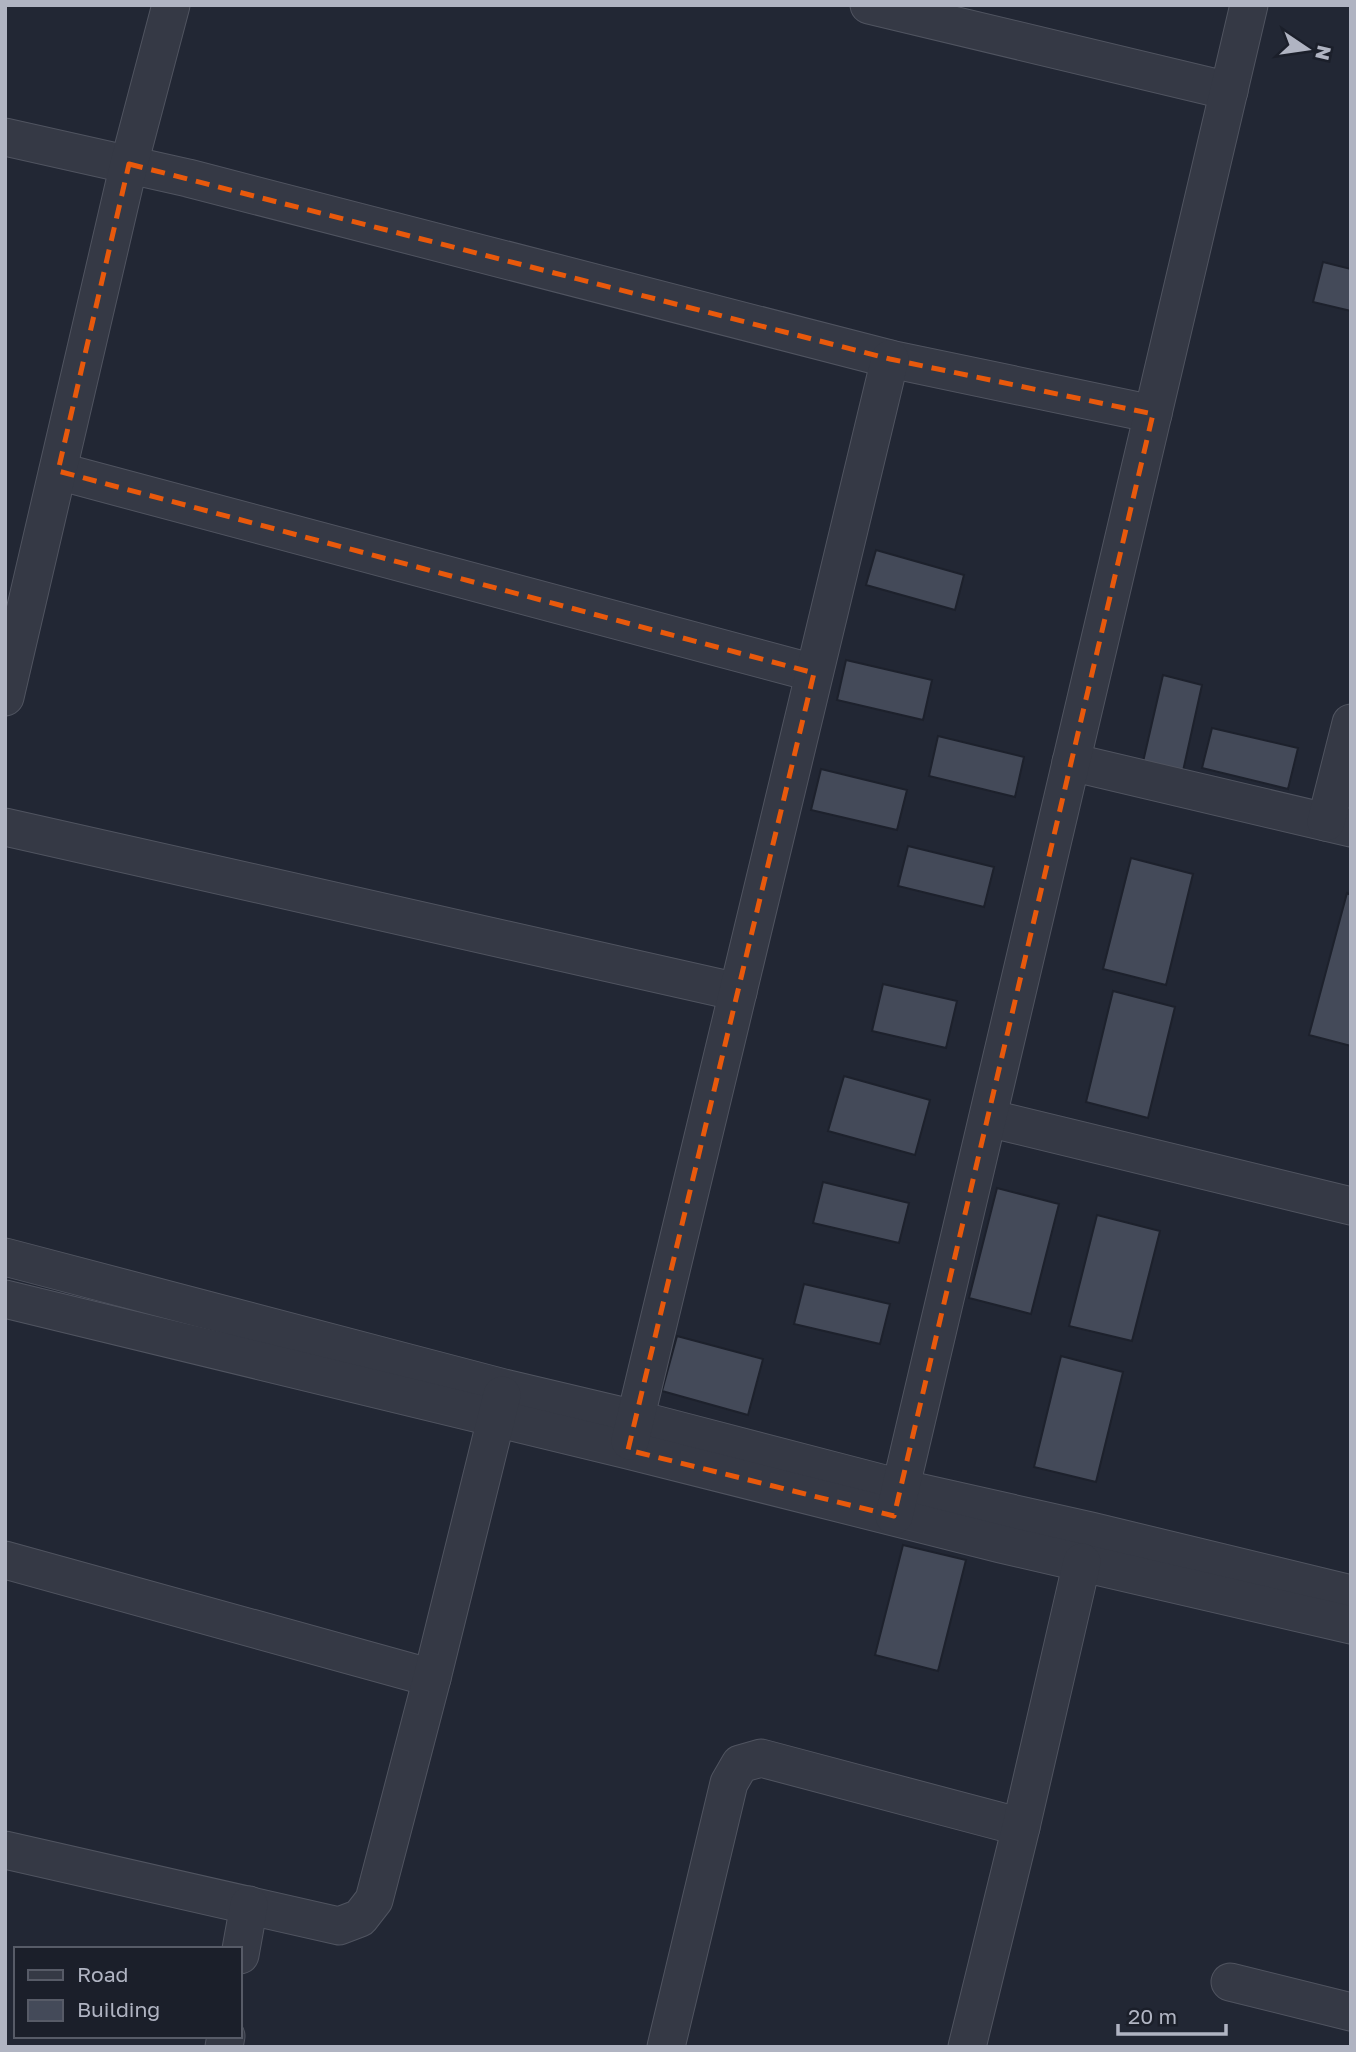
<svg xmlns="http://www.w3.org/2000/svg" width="1356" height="2052" viewBox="0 0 1356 2052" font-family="'Golos Text',sans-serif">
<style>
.building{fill:#444a59;stroke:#1d212c;stroke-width:2}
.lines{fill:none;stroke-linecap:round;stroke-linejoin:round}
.minor-casing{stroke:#505460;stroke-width:39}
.minor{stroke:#353945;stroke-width:37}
.marked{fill:none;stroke:#e8590c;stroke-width:5;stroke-dasharray:14 9;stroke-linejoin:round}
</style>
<rect width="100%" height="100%" fill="#222734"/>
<g class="building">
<path d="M1323,262L1351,269V311L1313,302Z"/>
<path d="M876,550L964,575L955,610L866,585Z"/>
<path d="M846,660L932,680L923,720L837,700Z"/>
<path d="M1163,675L1202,685L1183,771L1143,762Z"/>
<path d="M1212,728L1298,748L1288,789L1202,768Z"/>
<path d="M938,736L1024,757L1015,797L929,776Z"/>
<path d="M821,769L907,790L897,830L811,810Z"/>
<path d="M908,846L994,867L984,907L898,886Z"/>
<path d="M1131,858L1193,874L1166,985L1103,969Z"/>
<path d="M1347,893L1351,895V1046L1309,1035Z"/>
<path d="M883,984L957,1001L946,1048L872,1031Z"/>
<path d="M1113,991L1175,1007L1148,1118L1086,1102Z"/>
<path d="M844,1076L930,1100L915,1155L828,1131Z"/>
<path d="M823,1182L909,1203L899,1243L813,1223Z"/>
<path d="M997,1188L1059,1204L1031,1314L969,1298Z"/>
<path d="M1097,1215L1160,1231L1132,1341L1069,1326Z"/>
<path d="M804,1284L890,1304L880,1344L794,1324Z"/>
<path d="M677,1336L763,1359L748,1415L662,1391Z"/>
<path d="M1061,1356L1123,1372L1096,1482L1034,1467Z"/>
<path d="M903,1545L966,1560L938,1671L875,1655Z"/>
</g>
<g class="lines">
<defs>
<g id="minor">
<path d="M869,5L1229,91"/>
<path d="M5,137L188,178L890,359L1153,414"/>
<path d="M58,471L814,673"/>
<path d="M5,697L129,164L171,5"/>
<path d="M1071,762L1351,828"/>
<path d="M1326,822L1351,723"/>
<path d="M5,827L738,992"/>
<path d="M988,1118L1351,1206"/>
<path d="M5,1257L504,1388L635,1419L900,1488L1091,1531L1351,1594"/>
<path d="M5,1299L628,1450L1001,1544L1351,1625"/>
<path d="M630,1441L890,359"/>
<path d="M894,1516L1249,5"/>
<path d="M5,1560L432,1678"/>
<path d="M5,1850L339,1926L360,1918L374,1900L432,1678L502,1395"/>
<path d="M240,1955L249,1905"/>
<path d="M1230,1982L1351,2012"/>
<path d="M224,2047L226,2036"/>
<path d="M666,2047L729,1783L740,1764L761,1758L1021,1827"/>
<path d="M967,2047L1021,1827L1082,1562"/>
</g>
</defs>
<use href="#minor" class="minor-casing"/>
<use href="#minor" class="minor"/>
</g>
<path class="marked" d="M129,164L890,359L1153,414L894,1516L628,1450L814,673L58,471Z"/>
<rect width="1356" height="2052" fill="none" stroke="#b0b4c2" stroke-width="14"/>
<rect x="14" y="1947" width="228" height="91" fill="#1b1f2a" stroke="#575b67" stroke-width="2"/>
<rect x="28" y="1970" width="35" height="10" fill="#353945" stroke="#575b67" stroke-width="2"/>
<text x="77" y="1982" font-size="21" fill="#b0b4c2">Road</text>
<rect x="28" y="2000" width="35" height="21" fill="#444a59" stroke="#575b67" stroke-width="2"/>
<text x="77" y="2017" font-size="21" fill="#b0b4c2">Building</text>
<g transform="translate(1307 49) rotate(103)" stroke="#1b1f2a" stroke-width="5" paint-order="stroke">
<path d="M0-5L12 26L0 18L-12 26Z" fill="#b0b4c2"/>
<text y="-10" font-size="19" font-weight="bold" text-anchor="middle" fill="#b0b4c2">N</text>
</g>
<path d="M1118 2024v10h108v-10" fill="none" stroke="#b0b4c2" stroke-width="3.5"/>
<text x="1128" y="2024" font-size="21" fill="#b0b4c2" stroke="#1b1f2a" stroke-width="5" paint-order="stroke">20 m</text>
</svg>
